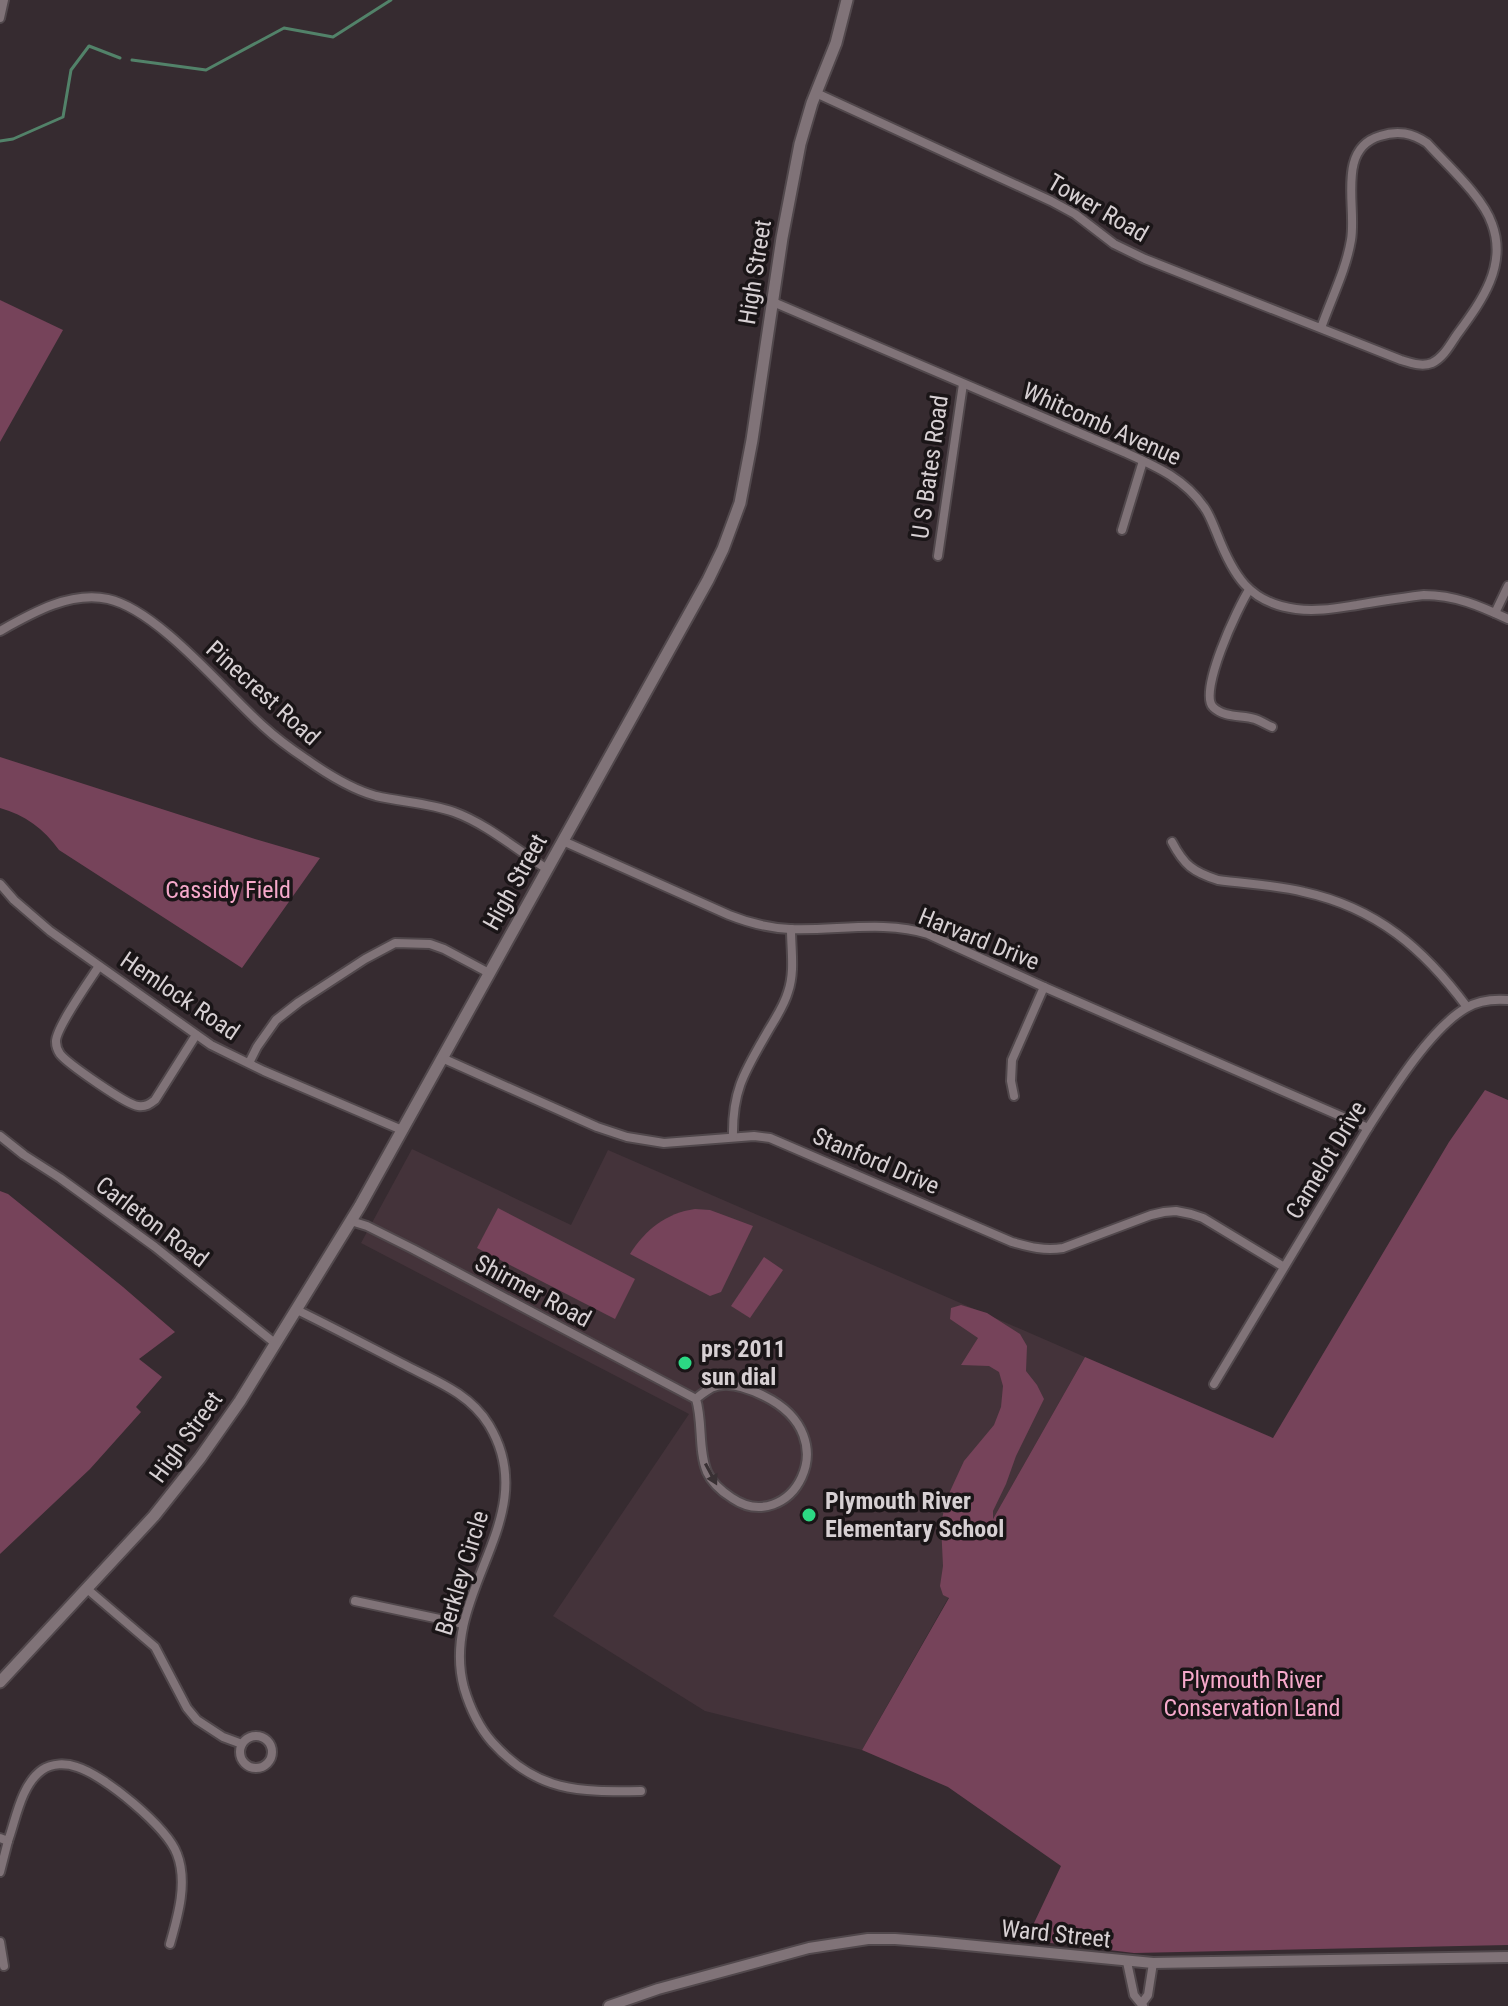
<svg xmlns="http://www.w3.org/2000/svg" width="1508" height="2006" viewBox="0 0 1508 2006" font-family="'Roboto Condensed',sans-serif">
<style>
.built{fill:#44333a}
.green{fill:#76435a}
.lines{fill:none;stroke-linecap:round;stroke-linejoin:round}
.stream{stroke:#528269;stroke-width:3}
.minor-casing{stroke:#51484c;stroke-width:12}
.tertiary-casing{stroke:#51484c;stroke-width:14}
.secondary-casing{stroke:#51484c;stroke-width:15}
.minor{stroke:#807378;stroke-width:8}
.tertiary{stroke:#807378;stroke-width:10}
.secondary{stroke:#807378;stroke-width:11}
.oneway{fill:#393134}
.poi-dot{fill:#2cd884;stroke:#1a1517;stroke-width:3}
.labels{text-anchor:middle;stroke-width:7;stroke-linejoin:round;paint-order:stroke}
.street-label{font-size:24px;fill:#d7d0d3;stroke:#1a1517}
.park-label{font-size:24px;fill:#f6a9cb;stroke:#1a1517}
.poi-label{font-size:24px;font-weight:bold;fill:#d7d0d3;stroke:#1a1517;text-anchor:start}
</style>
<rect width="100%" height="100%" fill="#362b30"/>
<path class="built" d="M412,1149L571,1225L608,1150L1085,1357L862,1750L705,1711L553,1616L689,1414L361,1243Z"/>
<g class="green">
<path d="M0,300L63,330L0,442Z"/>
<path d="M0,757L255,839L320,858L242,968L59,850C44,829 25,815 0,808Z"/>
<path d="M1485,1090L1508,1100V1945L1134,1953L1026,1940L1061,1866L948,1787L862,1750L949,1598L943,1595L940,1586L943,1566L941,1524L946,1500L964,1461L994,1425L1001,1407L1003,1386L999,1372L989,1366L961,1365L978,1338L950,1319L951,1308L961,1305L987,1313L1020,1334L1027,1346L1026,1371L1037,1385L1044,1399L1016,1456L1006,1484L993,1511V1519L1085,1357L1273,1438L1449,1142Z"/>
<path d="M0,1191L8,1194L123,1287L175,1332L139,1359L162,1377L136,1407L141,1412L90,1469L0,1554Z"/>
<path d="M498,1208L635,1279L615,1319L477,1248Z"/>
<path d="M695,1209L710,1210L753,1226L721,1292L710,1296L630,1254C645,1230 666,1213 695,1209Z"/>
<path d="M764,1257L783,1270L750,1318L731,1306Z"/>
</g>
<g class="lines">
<g class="stream">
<path d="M132,60L206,70L284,28L333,37L391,0"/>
<path d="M0,141L13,139L63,117L71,70L89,46L120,58"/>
</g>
<defs>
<g id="minor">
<path d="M0,18L4,0"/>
<path d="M816,93L1051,201L1075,214L1114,244L1145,259L1401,360C1411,363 1422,367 1432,363C1443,358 1450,345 1456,336C1480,303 1508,267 1492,224C1483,197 1447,165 1427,143C1412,133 1398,130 1380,136C1336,149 1357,207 1351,240C1346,270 1331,299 1321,328"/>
<path d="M773,302L1124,452C1155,466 1184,478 1204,507C1210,515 1213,525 1217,534C1233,575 1249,603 1296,609C1317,612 1337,608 1357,605C1379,601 1401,598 1424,595C1455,595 1480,606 1508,619"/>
<path d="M1122,530L1143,461"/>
<path d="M938,556L963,384"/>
<path d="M1249,590C1238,607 1198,692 1213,707C1224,718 1242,715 1255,719C1261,721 1267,725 1272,727"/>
<path d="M1495,613L1508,586"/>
<path d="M0,631C32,613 70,591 108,599C158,610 224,691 263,726C276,738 291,749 306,759C327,774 351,789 376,796C402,802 429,803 454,812C487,824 517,850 547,869"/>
<path d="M563,841L729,915C749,923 769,928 790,929C835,931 885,920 928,934L1044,987L1368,1128"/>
<path d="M1172,842C1184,865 1193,872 1218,880C1247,884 1276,885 1304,892C1377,908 1424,949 1467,1007"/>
<path d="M0,884L14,900L50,931L211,1045L264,1071L402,1130"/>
<path d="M99,966C90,980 55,1029 56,1042C56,1046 58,1051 60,1054C68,1064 127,1105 138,1106C146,1107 150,1104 155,1100L196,1035"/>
<path d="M442,1058L597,1127L627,1137L664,1143L754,1136L770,1138L1012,1242C1030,1247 1044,1251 1063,1248L1151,1215L1164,1212L1176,1211L1191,1214L1203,1218L1284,1267"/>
<path d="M249,1063L257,1047L276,1020L299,1002L365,959L395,943L430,944L444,949L489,973"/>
<path d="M1014,1096L1011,1081L1012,1060L1044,987"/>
<path d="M0,1136L24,1155L60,1178L155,1247L276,1344"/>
<path d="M733,1137C732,1090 745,1071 768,1031C775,1019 784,1006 788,992C795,972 791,950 791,929"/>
<path d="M351,1221L367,1226L413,1249L696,1399C703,1422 698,1450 707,1472C712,1483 721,1491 732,1498C789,1537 850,1438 764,1396C750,1389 727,1380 711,1388C706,1391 700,1395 696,1399"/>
<path d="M297,1310C332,1327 366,1345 401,1363C433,1380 469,1392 489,1425C545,1518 438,1592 464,1688C470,1708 478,1726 492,1742C537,1792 578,1792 641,1791"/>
<path d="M1214,1384L1368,1128C1391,1092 1430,1029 1466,1008C1479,1000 1494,999 1508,1000"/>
<path d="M86,1588L155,1647L187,1708L197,1720L223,1737L242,1744"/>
<path d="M355,1601L463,1624"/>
<circle cx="256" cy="1752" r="16"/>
<path d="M0,1838L8,1841C16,1819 21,1785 42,1770C52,1763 66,1763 77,1767C104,1775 167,1827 177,1854C188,1882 178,1916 170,1944"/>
<path d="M0,1872L8,1841"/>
<path d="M0,1942L4,1966"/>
<path d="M1127,1962L1134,1995L1143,2006"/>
<path d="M1142,2003L1148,1995L1153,1963"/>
</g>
<path id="tertiary" d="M609,2006L658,1989L809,1948L868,1939H895L935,1942L1153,1963L1508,1957"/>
<path id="secondary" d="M0,1682L154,1516L200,1458L240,1401L360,1206L708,580L723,549L740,503L752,440L782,238L800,144L812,103L836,43L847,0"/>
</defs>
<use href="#minor" class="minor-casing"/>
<use href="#tertiary" class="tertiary-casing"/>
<use href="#secondary" class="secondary-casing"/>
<use href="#minor" class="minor"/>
<use href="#tertiary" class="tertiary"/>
<use href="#secondary" class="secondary"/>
</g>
<defs><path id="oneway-solid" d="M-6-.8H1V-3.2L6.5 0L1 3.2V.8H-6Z" transform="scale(2)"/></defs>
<use class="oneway" href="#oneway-solid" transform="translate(711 1474) rotate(62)"/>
<g class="poi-dot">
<circle cx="685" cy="1363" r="8"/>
<circle cx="809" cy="1515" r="8"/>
</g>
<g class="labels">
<g class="street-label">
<text transform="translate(1098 208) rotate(30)" y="8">Tower Road</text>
<text transform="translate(755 272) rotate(-81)" y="8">High Street</text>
<text transform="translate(1102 424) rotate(24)" y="8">Whitcomb Avenue</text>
<text transform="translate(930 467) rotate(-82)" y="8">U S Bates Road</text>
<text transform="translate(263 693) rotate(42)" y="8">Pinecrest Road</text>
<text transform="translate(515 882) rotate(-61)" y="8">High Street</text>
<text transform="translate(979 939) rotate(22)" y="8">Harvard Drive</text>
<text transform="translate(180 996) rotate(34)" y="8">Hemlock Road</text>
<text transform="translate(1326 1160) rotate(-59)" y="8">Camelot Drive</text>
<text transform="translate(876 1161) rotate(23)" y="8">Stanford Drive</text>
<text transform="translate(152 1222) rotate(37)" y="8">Carleton Road</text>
<text transform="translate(533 1291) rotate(28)" y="8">Shirmer Road</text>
<text transform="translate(186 1437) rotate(-54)" y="8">High Street</text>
<text transform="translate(462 1573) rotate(-73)" y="8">Berkley Circle</text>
<text transform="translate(1056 1934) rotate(6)" y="8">Ward Street</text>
</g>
<g class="park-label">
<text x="228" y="898">Cassidy Field</text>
<text x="1252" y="1688">Plymouth River<tspan x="1252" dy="28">Conservation Land</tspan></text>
</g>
<g class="poi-label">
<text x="701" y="1357">prs 2011<tspan x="701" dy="28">sun dial</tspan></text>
<text x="825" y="1509">Plymouth River<tspan x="825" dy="28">Elementary School</tspan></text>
</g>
</g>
</svg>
